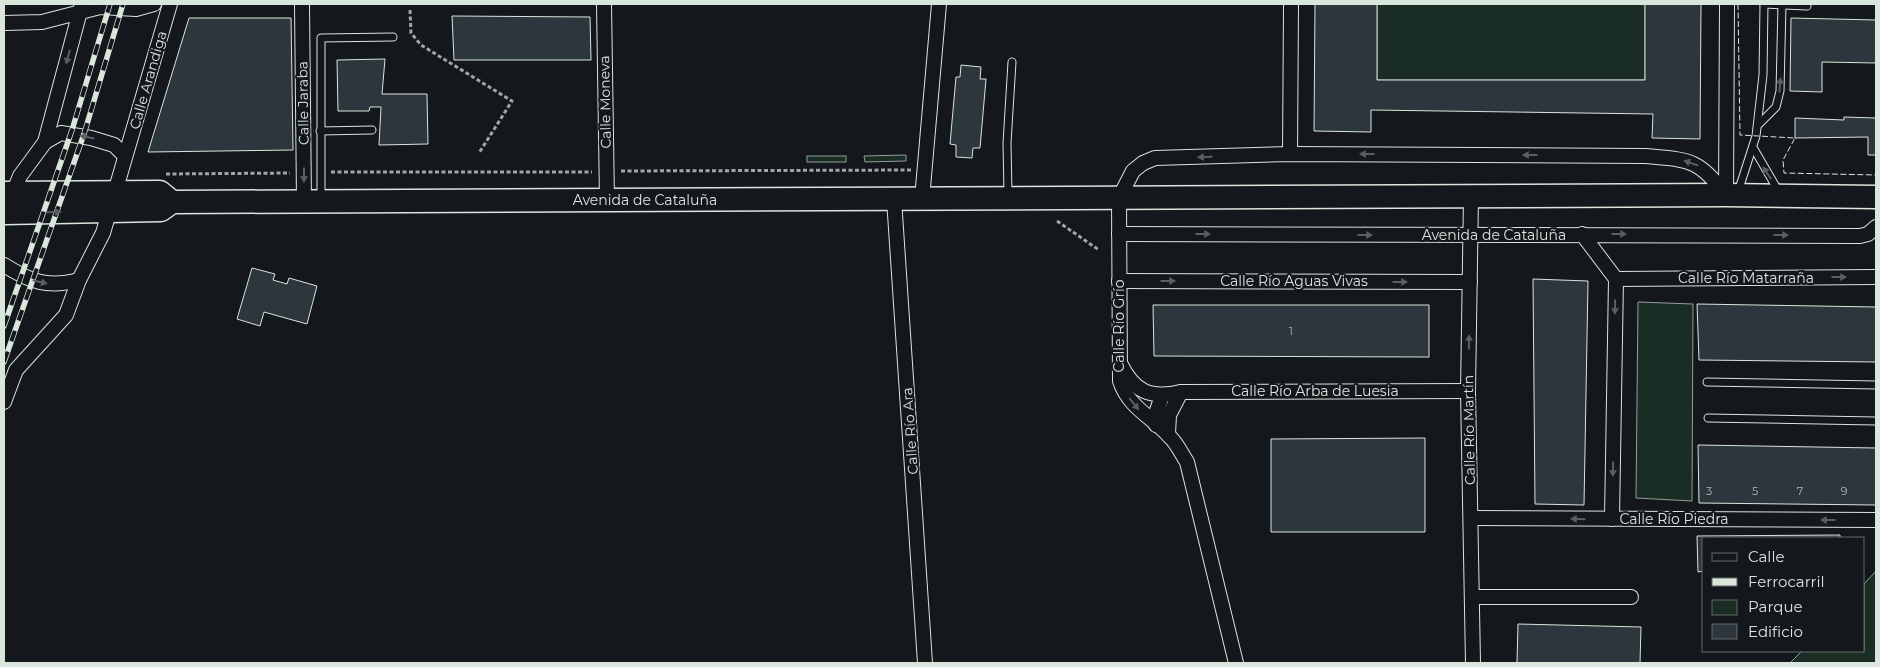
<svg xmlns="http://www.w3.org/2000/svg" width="1880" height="667" viewBox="0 0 1880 667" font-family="Montserrat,sans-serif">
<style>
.green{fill:#1a2d24;stroke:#939e99}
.building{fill:#2c363c;stroke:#d8e6dc}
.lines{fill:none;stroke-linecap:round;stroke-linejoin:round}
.service-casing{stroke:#d8e6dc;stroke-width:9}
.minor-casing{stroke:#d8e6dc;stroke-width:16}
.primary-casing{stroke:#d8e6dc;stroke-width:25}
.path{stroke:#9da8a2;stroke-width:3;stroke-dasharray:4 2.5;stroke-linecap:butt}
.service{stroke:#14181c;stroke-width:7}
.minor{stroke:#14181c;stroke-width:14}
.primary{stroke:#14181c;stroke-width:22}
.rail-casing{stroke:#d8e6dc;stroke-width:5.5}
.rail{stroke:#14181c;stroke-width:4;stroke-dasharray:11;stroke-linecap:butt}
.fence{stroke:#d8e6dc;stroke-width:1;stroke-dasharray:6 2.5;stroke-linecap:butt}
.oneway{fill:#59605f}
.labels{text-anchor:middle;stroke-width:4;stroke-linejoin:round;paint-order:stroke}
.number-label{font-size:11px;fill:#adbab4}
.street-label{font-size:14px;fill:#d8e6dc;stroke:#14181c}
</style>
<rect width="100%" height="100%" fill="#14181c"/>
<g class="green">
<rect x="1377" y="4" width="268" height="76"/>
<path d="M906,155V161L865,162L864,156Z"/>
<rect x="807" y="156" width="39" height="6"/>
<path d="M1638,302L1693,304L1692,501L1636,498Z"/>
<path d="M1876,571V663H1790L1802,651H1864V584Z"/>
</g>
<g class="building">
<path d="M1315,4H1377V80H1645V4H1701L1700,139L1652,138L1653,114L1371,110V132L1314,131Z"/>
<path d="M452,16L590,17L591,60H454Z"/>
<path d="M189,18H291L293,150L148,152Z"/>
<path d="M1791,18L1876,20V63L1822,62V92L1790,91Z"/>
<path d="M385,59L382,94H427L428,144L379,145L381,107H370L369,111H338L337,60Z"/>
<path d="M961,65L981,67L980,79H986L980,148H973L972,158L956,157V145L950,144L956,77H960Z"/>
<path d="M1844,117L1876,118V155H1868V137L1795,138V118L1844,120Z"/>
<path d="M252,268L275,274L273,280L287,284L289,278L317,286L307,324L264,312L260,326L237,319Z"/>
<path d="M1533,279L1588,281L1584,505L1535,504Z"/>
<path d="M1697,304L1876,307V362L1699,360Z"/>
<path d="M1153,305H1429V357L1154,356Z"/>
<path d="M1425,438V532H1271V439Z"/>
<path d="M1698,445L1876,448V505L1699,503Z"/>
<path d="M1840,535V538H1704V571L1698,572L1697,536Z"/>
<path d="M1518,624L1641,627L1640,663H1517Z"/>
</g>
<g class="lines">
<defs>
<g id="service">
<path d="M1764,4L1807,6"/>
<path d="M1758,125L1776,107L1780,91L1782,4"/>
<path d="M320,131L372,130"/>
<path d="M1754,149L1779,192"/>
<path d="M1738,192L1756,136L1763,75L1764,4"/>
<path d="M1008,194L1007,143L1012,62"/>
<path d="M321,198V38L393,37"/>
<path d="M1707,382L1876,385"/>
<path d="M1708,418L1876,421"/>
</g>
<g id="minor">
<path d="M302,4L304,202"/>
<path d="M604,4L607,201"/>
<path d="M4,23L42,22L100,7L136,9L154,4"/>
<path d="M45,142L61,133L91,138L114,145L125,156"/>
<path d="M1290,154L1291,4"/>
<path d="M1726,195L1727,4"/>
<path d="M1471,197L1468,391L1473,663"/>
<path d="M11,198L20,176L45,142L82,4"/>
<path d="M894,199L925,663"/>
<path d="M922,199L939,4"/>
<path d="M1119,234L1860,236L1868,234L1876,227"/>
<path d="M1582,234L1616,279L1612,519"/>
<path d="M4,265C31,282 47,288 79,280"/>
<path d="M1616,279L1876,277"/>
<path d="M1119,281L1470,282"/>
<path d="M1120,363C1134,392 1150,399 1181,392L1468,391"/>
<path d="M4,402L16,370L66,315L79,280L103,233L170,4"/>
<path d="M1156,425L1155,416L1162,396"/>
<path d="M1168,434L1169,415L1181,392"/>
<path d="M1471,518L1876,520"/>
<path d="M1473,597H1631"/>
<path d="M1236,663L1187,462C1181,453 1177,443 1169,436C1152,417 1128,407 1120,381L1119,198L1133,171L1143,163L1155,158L1290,154L1645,156C1689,160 1698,158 1726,195"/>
</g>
<g id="primary">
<path d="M4,193L160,192L172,202"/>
<path d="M4,213L161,210L172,202L1726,195L1876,197"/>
</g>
</defs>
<use href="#service" class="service-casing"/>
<use href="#minor" class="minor-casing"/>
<use href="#primary" class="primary-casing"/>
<g class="path">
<path d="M410,10L411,33L421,45L512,101L479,153"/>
<path d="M621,171L912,170"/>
<path d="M331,172H592"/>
<path d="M166,174L290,173"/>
<path d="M1057,221L1099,250"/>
</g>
<use href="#service" class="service"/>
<use href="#minor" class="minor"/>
<use href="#primary" class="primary"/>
<defs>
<g id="rail">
<path d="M4,326L72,130L110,4"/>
<path d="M4,362L84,134L123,4"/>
</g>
</defs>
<use href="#rail" class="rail-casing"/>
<use href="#rail" class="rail"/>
<path class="fence" d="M1738,4L1740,135L1795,138L1783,160L1784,173L1876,175"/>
</g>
<defs><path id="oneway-solid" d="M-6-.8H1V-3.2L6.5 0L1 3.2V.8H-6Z" transform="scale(1.25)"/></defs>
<g class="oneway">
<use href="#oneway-solid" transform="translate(68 57) rotate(105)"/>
<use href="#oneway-solid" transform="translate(1780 85) rotate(-86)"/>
<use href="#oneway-solid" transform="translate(87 137) rotate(-169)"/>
<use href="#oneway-solid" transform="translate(1367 154) rotate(-180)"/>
<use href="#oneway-solid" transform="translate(1530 155) rotate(-180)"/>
<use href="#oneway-solid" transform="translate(1205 157) rotate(178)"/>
<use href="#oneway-solid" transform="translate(1691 163) rotate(-161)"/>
<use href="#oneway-solid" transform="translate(1767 173) rotate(-124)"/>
<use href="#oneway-solid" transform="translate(304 175) rotate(90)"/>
<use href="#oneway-solid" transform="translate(54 212) rotate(-1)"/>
<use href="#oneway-solid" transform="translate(1203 234)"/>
<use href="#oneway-solid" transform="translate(1619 234)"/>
<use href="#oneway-solid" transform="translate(1365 235)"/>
<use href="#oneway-solid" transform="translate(1781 235)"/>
<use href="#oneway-solid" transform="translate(1839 277)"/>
<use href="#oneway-solid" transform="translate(1168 281)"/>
<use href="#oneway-solid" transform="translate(40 282) rotate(13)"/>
<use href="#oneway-solid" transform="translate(1400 282)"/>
<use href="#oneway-solid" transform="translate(1615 307) rotate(91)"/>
<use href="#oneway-solid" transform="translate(1469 342) rotate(-89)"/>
<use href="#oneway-solid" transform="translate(1134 404) rotate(51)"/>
<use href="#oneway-solid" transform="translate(1613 469) rotate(91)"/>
<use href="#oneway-solid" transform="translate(1578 519) rotate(-179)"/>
<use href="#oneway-solid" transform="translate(1828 520) rotate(180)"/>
</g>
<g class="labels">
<g class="number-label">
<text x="1291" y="335">1</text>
<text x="1709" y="495">3</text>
<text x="1755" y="495">5</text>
<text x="1800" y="495">7</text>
<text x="1844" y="495">9</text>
</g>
<g class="street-label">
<text transform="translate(148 80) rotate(-74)" y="5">Calle Arandiga</text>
<text transform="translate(605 102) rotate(-91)" y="5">Calle Moneva</text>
<text transform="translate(303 103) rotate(-91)" y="5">Calle Jaraba</text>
<text x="645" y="205">Avenida de Cataluña</text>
<text x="1494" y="240">Avenida de Cataluña</text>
<text x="1746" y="283">Calle Río Matarraña</text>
<text x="1294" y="286">Calle Río Aguas Vivas</text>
<text transform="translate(1119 326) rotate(-90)" y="5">Calle Río Grío</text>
<text x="1315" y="396">Calle Río Arba de Luesia</text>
<text transform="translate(1469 430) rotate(-91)" y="5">Calle Río Martín</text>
<text transform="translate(910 431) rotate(-94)" y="5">Calle Río Ara</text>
<text x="1674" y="524">Calle Río Piedra</text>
</g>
</g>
<rect width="1880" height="667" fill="none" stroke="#d8e6dc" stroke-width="10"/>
<rect x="1702" y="537" width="162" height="115" fill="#14181c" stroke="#626a69"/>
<rect x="1712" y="553" width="25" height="8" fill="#14181c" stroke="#626a69"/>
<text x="1748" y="562" font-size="15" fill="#d8e6dc">Calle</text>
<rect x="1712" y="578" width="25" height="8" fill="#d8e6dc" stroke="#626a69"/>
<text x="1748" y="587" font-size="15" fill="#d8e6dc">Ferrocarril</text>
<rect x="1712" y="600" width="25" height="15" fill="#1a2d24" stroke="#626a69"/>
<text x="1748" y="612" font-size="15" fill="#d8e6dc">Parque</text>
<rect x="1712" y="624" width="25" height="15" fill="#2c363c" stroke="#626a69"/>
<text x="1748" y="637" font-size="15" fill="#d8e6dc">Edificio</text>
</svg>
